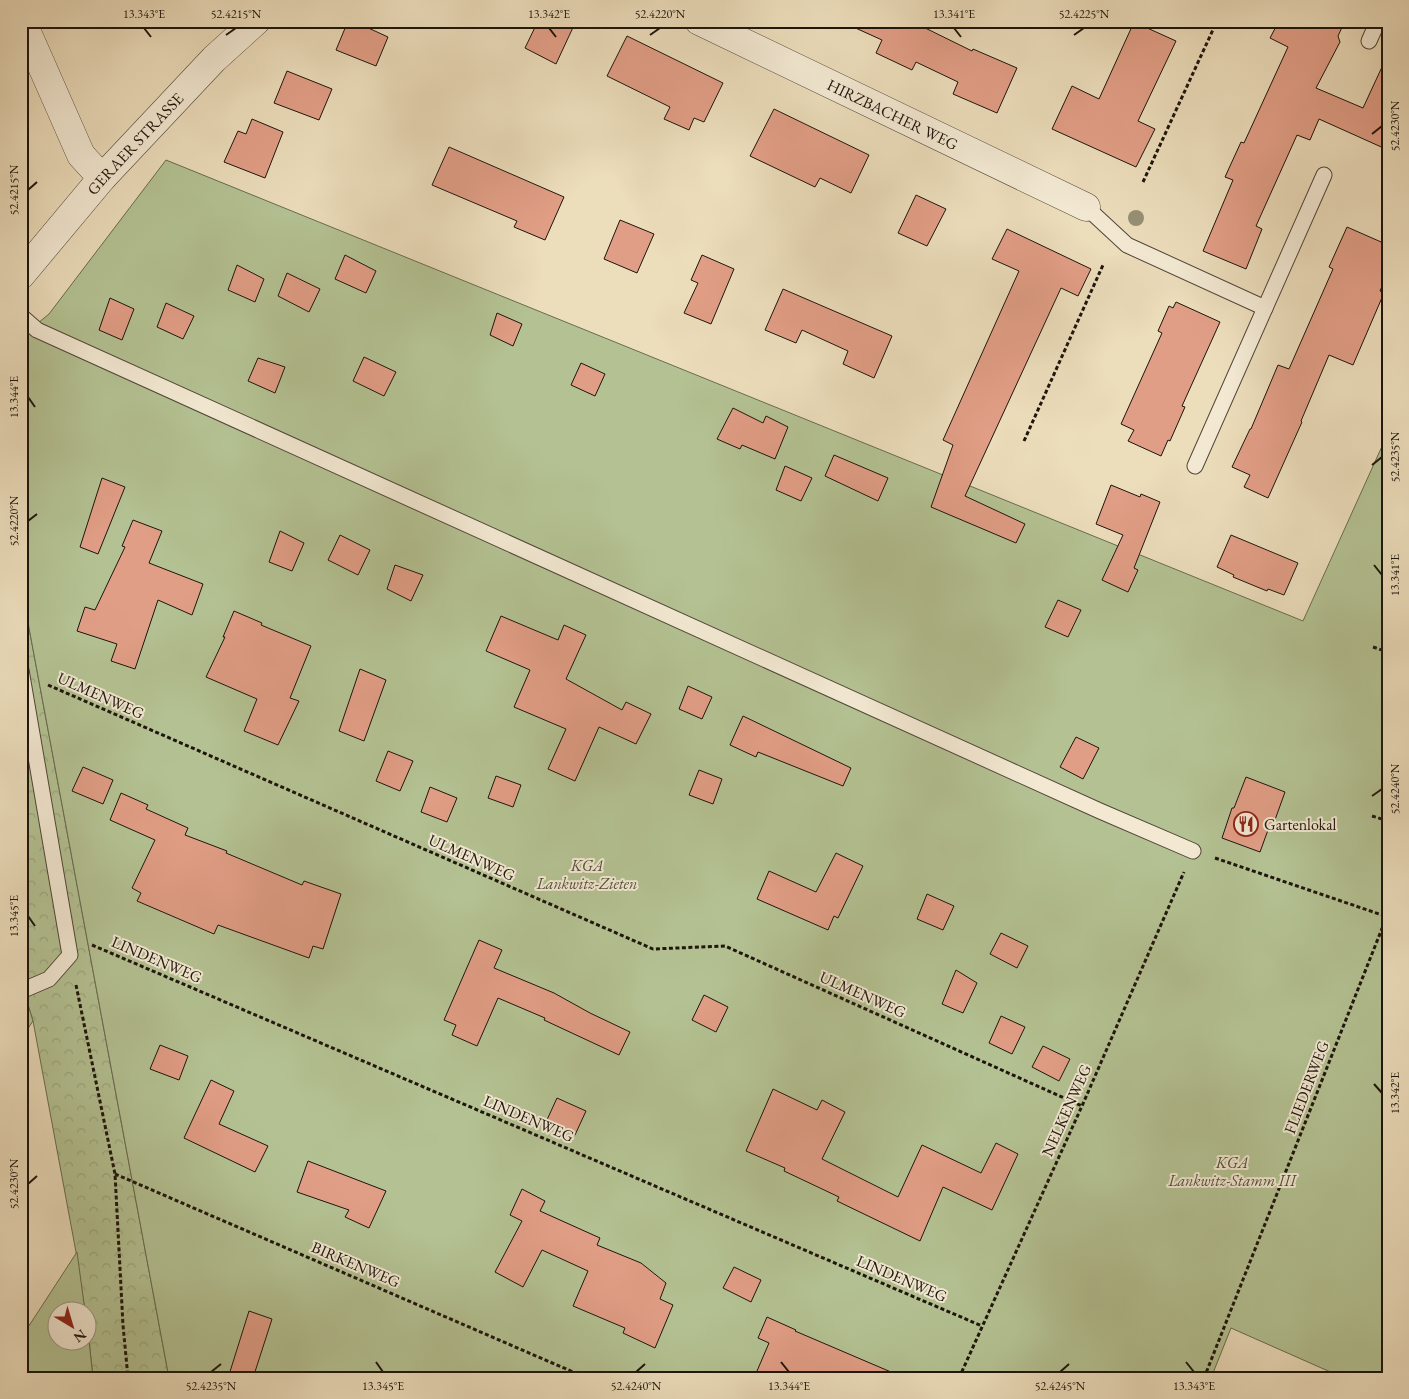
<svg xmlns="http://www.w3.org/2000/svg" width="1409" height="1399" viewBox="0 0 1409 1399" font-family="'EB Garamond',serif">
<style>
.park{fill:url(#park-crowns);stroke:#686b50}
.garden{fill:#b4c293;stroke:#686b50}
.building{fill:#e19e86;stroke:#1d140c}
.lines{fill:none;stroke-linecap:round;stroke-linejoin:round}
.lane-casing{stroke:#514638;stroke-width:17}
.street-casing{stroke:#514638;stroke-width:29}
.path{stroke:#1d140c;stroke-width:3;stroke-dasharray:4 2.5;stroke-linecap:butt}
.lane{stroke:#f3e9d3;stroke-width:15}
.street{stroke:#f3e9d3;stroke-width:28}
.tree{fill:#979075}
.ticks{fill:none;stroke:#1d140c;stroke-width:2}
.labels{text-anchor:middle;stroke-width:4;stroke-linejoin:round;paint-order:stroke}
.street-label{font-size:16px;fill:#1d140c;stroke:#f3e9d3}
.poi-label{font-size:16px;fill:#1d140c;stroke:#f3e9d3;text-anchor:start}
.park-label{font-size:16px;font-style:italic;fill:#52513b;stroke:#f3e9d3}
.neatline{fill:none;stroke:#1d140c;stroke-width:2}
.ticks-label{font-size:12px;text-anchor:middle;fill:#1d140c}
</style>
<defs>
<pattern id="park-crowns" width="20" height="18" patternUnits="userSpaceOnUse" patternTransform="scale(1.25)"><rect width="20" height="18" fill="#b4c293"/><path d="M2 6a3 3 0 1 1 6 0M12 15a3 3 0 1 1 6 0" fill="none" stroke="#9aa67e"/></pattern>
</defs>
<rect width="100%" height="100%" fill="#ecddbb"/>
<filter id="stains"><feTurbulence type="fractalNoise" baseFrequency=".004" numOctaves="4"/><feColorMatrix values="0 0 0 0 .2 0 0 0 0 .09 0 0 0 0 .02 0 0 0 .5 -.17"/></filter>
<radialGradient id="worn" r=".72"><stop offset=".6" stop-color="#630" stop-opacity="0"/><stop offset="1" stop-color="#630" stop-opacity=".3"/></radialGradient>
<path class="park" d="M21,585L169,1378H93L88,1331V1312L85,1311L76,1252L33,1021L21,982Z"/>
<g class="garden">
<path d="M166,160L1303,621L1388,433V1378H1344L1231,1328L1211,1378H169L21,585V337L49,314Z"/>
<path d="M21,982L33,1021L21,1039Z"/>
<path d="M77,1252L85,1311L58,1312V1342H88V1331L93,1378H21V1338Z"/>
</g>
<g class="building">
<path d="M348,21H353L388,37L376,66L336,50Z"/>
<path d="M538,21H576L556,64L525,48Z"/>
<path d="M840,21H911L972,51L973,49L1017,68L997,113L953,94L958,82L916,62L912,70L876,53L882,40Z"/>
<path d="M1279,21H1345L1338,36L1340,42L1316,88L1363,108L1388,54V150L1319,119L1310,140L1297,135L1256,226L1262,229L1246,269L1203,251L1233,180L1225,177L1241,142L1244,143L1288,47L1270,38Z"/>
<path d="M1134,22L1176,41L1138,121L1155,129L1136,167L1052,129L1072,86L1099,99Z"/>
<path d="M627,36L723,83L704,122L694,118L689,130L664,119L670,107L607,76Z"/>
<path d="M287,71L332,89L319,120L274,103Z"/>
<path d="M774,109L869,155L851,193L820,178L815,187L750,156Z"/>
<path d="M252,119L283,132L265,178L224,162L238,131L246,134Z"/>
<path d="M449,147L564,197L545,240L514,227L517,221L432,185Z"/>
<path d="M916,195L946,209L927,246L898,233Z"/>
<path d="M620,220L654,234L637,273L604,259Z"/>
<path d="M1347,227L1388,245V273L1380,291L1384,293L1353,365L1329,355L1301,421L1302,422L1268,498L1244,487L1250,475L1232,467L1250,429H1251L1278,365L1289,369L1333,269L1329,267Z"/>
<path d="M1007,229L1091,269L1078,296L1061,288L965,496L1025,524L1016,543L931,507L953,445L943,440L1019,271L992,259Z"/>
<path d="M345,255L376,271L366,293L335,279Z"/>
<path d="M702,255L734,269L711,324L684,313L698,283L691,280Z"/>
<path d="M237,265L264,279L255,302L228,290Z"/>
<path d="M287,273L320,289L309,312L278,296Z"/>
<path d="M783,289L892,336L874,378L843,364L848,351L802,330L796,343L765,330Z"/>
<path d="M110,298L134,309L122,340L99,330Z"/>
<path d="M1176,302L1220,322L1182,406L1185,407L1170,441L1168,440L1161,456L1128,441L1134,430L1121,424L1162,333L1158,331L1169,306L1173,308Z"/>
<path d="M166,303L194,316L183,339L157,327Z"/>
<path d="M497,313L522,324L513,346L490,335Z"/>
<path d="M364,357L396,372L384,396L353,381Z"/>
<path d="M258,358L285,367L275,393L248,381Z"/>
<path d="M581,363L605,374L595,396L571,385Z"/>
<path d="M733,408L763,423L766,416L788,427L775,459L742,445L740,449L717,439Z"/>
<path d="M834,455L888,478L878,501L825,476Z"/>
<path d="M785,466L812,478L801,501L776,490Z"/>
<path d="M102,478L125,487L98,554L80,547Z"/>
<path d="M1111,485L1140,497L1141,494L1160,502L1134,568L1138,570L1128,592L1102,580L1123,535L1096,524Z"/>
<path d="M133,520L162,531L149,563L203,584L192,615L158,600L135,669L111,661L117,644L77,631L85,607L95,610L125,547L122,546Z"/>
<path d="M280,531L304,543L292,571L269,562Z"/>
<path d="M340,535L370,550L358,575L328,560Z"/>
<path d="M1231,535L1298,563L1284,595L1268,589L1267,591L1233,577L1234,575L1217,567Z"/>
<path d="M395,565L423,575L411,601L387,589Z"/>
<path d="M1058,600L1081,610L1068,637L1045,627Z"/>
<path d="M234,611L262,623L261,625L311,646L290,698L299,701L278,745L244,731L257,699L206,677L225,637H223Z"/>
<path d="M501,616L558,640L564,625L586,635L566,679L622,710L626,702L651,714L636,744L599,727L575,781L548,769L566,729L514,707L530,670L486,651Z"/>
<path d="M360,669L386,680L364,741L339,731Z"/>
<path d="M688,686L712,697L702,719L679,709Z"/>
<path d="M743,716L851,768L843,786L758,752L756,757L730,745Z"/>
<path d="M1076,737L1099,748L1083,779L1060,767Z"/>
<path d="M388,751L413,761L400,791L376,781Z"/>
<path d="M83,767L113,780L103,804L72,791Z"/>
<path d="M699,770L722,779L713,804L689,795Z"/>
<path d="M496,776L521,785L513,807L488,798Z"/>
<path d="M1246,777L1285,792L1271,831L1268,830L1260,852L1222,838L1232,808H1234Z"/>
<path d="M430,787L457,798L447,822L421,812Z"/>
<path d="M121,793L148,805L146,809L188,828L185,835L227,851L226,853L302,885L304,881L341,894L323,949L313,946L309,958L218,925L214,934L137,901L141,893L132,888L155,840L110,820Z"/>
<path d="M836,853L863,866L838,918L834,916L828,930L757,899L769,871L816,892Z"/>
<path d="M927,894L954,906L943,930L917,919Z"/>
<path d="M1001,933L1028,946L1017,968L990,954Z"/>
<path d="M479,940L502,950L494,968L554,993L590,1013L630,1032L619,1055L544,1020L545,1018L498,998L477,1046L452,1035L456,1025L444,1020Z"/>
<path d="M956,970L977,983L963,1013L942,1004Z"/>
<path d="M704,995L728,1007L716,1032L692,1020Z"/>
<path d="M1001,1016L1025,1027L1012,1054L989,1043Z"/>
<path d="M160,1045L188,1056L179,1080L150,1069Z"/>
<path d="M1043,1046L1070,1059L1059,1081L1032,1067Z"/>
<path d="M211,1080L234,1091L219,1124L268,1146L255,1172L184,1138Z"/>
<path d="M773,1089L817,1110L822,1100L845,1112L822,1159L898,1197L922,1145L981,1173L996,1143L1018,1154L992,1210L943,1187L920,1241L837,1201L839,1197L784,1171L785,1168L746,1151Z"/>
<path d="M557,1098L586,1111L575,1135L546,1122Z"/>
<path d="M308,1161L386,1191L369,1228L345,1217L349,1210L297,1192Z"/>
<path d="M522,1189L545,1201L540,1211L600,1238L597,1245L641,1263L666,1283L660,1299L673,1305L655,1348L623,1333L625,1328L573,1306L588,1271L542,1250L523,1287L495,1272L522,1221L510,1215Z"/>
<path d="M734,1267L761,1280L751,1302L723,1288Z"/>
<path d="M249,1311L272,1319L253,1378H228Z"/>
<path d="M767,1317L796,1330L795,1331L905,1378H754L769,1343L758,1338Z"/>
</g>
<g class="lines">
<defs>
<g id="lane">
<path d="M1369,41L1378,21"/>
<path d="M1086,207L1127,245L1265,308"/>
<path d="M21,316L37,330L1100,811L1193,851"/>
<path d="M1195,466L1324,175"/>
<path d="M21,670L70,955L49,979L21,991"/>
</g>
<g id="street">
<path d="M22,21L81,155L102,178"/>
<path id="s1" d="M699,21L1086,207"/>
<path id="s2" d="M21,275L102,178L214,59L256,21"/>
</g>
</defs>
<use href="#lane" class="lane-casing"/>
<use href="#street" class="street-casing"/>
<g class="path">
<path d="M1143,182L1217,21"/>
<path d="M1024,441L1103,265"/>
<path d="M1373,647L1388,652"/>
<path d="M48,685L653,949L725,946L1082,1106"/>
<path d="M1372,816L1388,821"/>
<path d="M1215,858L1388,917"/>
<path d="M92,945L982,1326"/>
<path d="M76,985L115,1174L123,1325L128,1378"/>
<path d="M115,1174L587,1378"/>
<path d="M959,1378L1082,1106L1184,872"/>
<path d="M1204,1378L1387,916"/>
</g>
<use href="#lane" class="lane"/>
<use href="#street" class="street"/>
</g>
<circle class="tree" cx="1136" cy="218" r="8"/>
<path class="ticks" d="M144,28L151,37M549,28L556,37M954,28L961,37M226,35L236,28M650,35L660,28M1074,35L1084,28M1372,134L1382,126M28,190L37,182M28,397L35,407M1372,465L1382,457M28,521L37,514M1374,565L1382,575M1372,796L1382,789M28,916L35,926M1374,1084L1382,1093M28,1184L37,1176M376,1362L383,1372M781,1362L789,1372M1186,1362L1194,1372M211,1372L221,1364M636,1372L645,1364M1060,1372L1069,1364"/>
<defs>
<symbol id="restaurant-ring" viewBox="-11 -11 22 22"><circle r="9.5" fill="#f3e9d3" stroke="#8f2418" stroke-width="1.5"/><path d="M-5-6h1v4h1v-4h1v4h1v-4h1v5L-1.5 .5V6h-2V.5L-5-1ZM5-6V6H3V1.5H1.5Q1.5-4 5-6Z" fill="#8f2418"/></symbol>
</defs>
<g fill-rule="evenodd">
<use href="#restaurant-ring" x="1232" y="810" width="28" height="28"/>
</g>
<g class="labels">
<g class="street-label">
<text dy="6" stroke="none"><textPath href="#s1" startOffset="215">HIRZBACHER WEG</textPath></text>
<text dy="6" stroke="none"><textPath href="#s2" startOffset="174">GERAER STRASSE</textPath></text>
<text transform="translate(101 695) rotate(24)" y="6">ULMENWEG</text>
<text transform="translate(472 857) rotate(24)" y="6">ULMENWEG</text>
<text transform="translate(157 959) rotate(23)" y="6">LINDENWEG</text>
<text transform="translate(863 994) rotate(24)" y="6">ULMENWEG</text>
<text transform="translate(1306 1087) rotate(-69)" y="6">FLIEDERWEG</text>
<text transform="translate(1066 1110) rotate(-66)" y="6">NELKENWEG</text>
<text transform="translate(529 1118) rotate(23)" y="6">LINDENWEG</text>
<text transform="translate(356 1264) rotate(23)" y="6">BIRKENWEG</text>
<text transform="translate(902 1278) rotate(23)" y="6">LINDENWEG</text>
</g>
<g class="poi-label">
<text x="1264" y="830">Gartenlokal</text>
</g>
<g class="park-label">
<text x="587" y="871">KGA<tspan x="587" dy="18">Lankwitz-Zieten</tspan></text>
<text x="1232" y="1168">KGA<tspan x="1232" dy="18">Lankwitz-Stamm III</tspan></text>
</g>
</g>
<rect width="1409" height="1399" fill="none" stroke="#ecddbb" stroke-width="55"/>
<g transform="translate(72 1326) rotate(142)"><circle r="24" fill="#f3e9d3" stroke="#9d9483"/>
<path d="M0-4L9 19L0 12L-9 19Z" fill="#8f2418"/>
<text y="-8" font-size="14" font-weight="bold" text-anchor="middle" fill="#1d140c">N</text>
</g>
<rect x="28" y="28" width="1354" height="1344" class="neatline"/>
<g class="ticks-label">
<text x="144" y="18">13.343°E</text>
<text x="236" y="18">52.4215°N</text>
<text x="549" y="18">13.342°E</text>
<text x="660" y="18">52.4220°N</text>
<text x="954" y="18">13.341°E</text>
<text x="1084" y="18">52.4225°N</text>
<text transform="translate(1395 126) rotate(-90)" y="4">52.4230°N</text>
<text transform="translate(14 190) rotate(-90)" y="4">52.4215°N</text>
<text transform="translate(14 397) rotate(-90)" y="4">13.344°E</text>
<text transform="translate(1395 457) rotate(-90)" y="4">52.4235°N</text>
<text transform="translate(14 521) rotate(-90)" y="4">52.4220°N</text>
<text transform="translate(1395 575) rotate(-90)" y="4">13.341°E</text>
<text transform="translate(1395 789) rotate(-90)" y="4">52.4240°N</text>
<text transform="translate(14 916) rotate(-90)" y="4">13.345°E</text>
<text transform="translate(1395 1093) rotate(-90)" y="4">13.342°E</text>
<text transform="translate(14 1184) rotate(-90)" y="4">52.4230°N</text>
<text x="211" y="1390">52.4235°N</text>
<text x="383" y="1390">13.345°E</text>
<text x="636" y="1390">52.4240°N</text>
<text x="789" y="1390">13.344°E</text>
<text x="1060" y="1390">52.4245°N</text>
<text x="1194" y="1390">13.343°E</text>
</g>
<rect width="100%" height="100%" filter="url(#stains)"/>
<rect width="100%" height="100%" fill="url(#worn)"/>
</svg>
